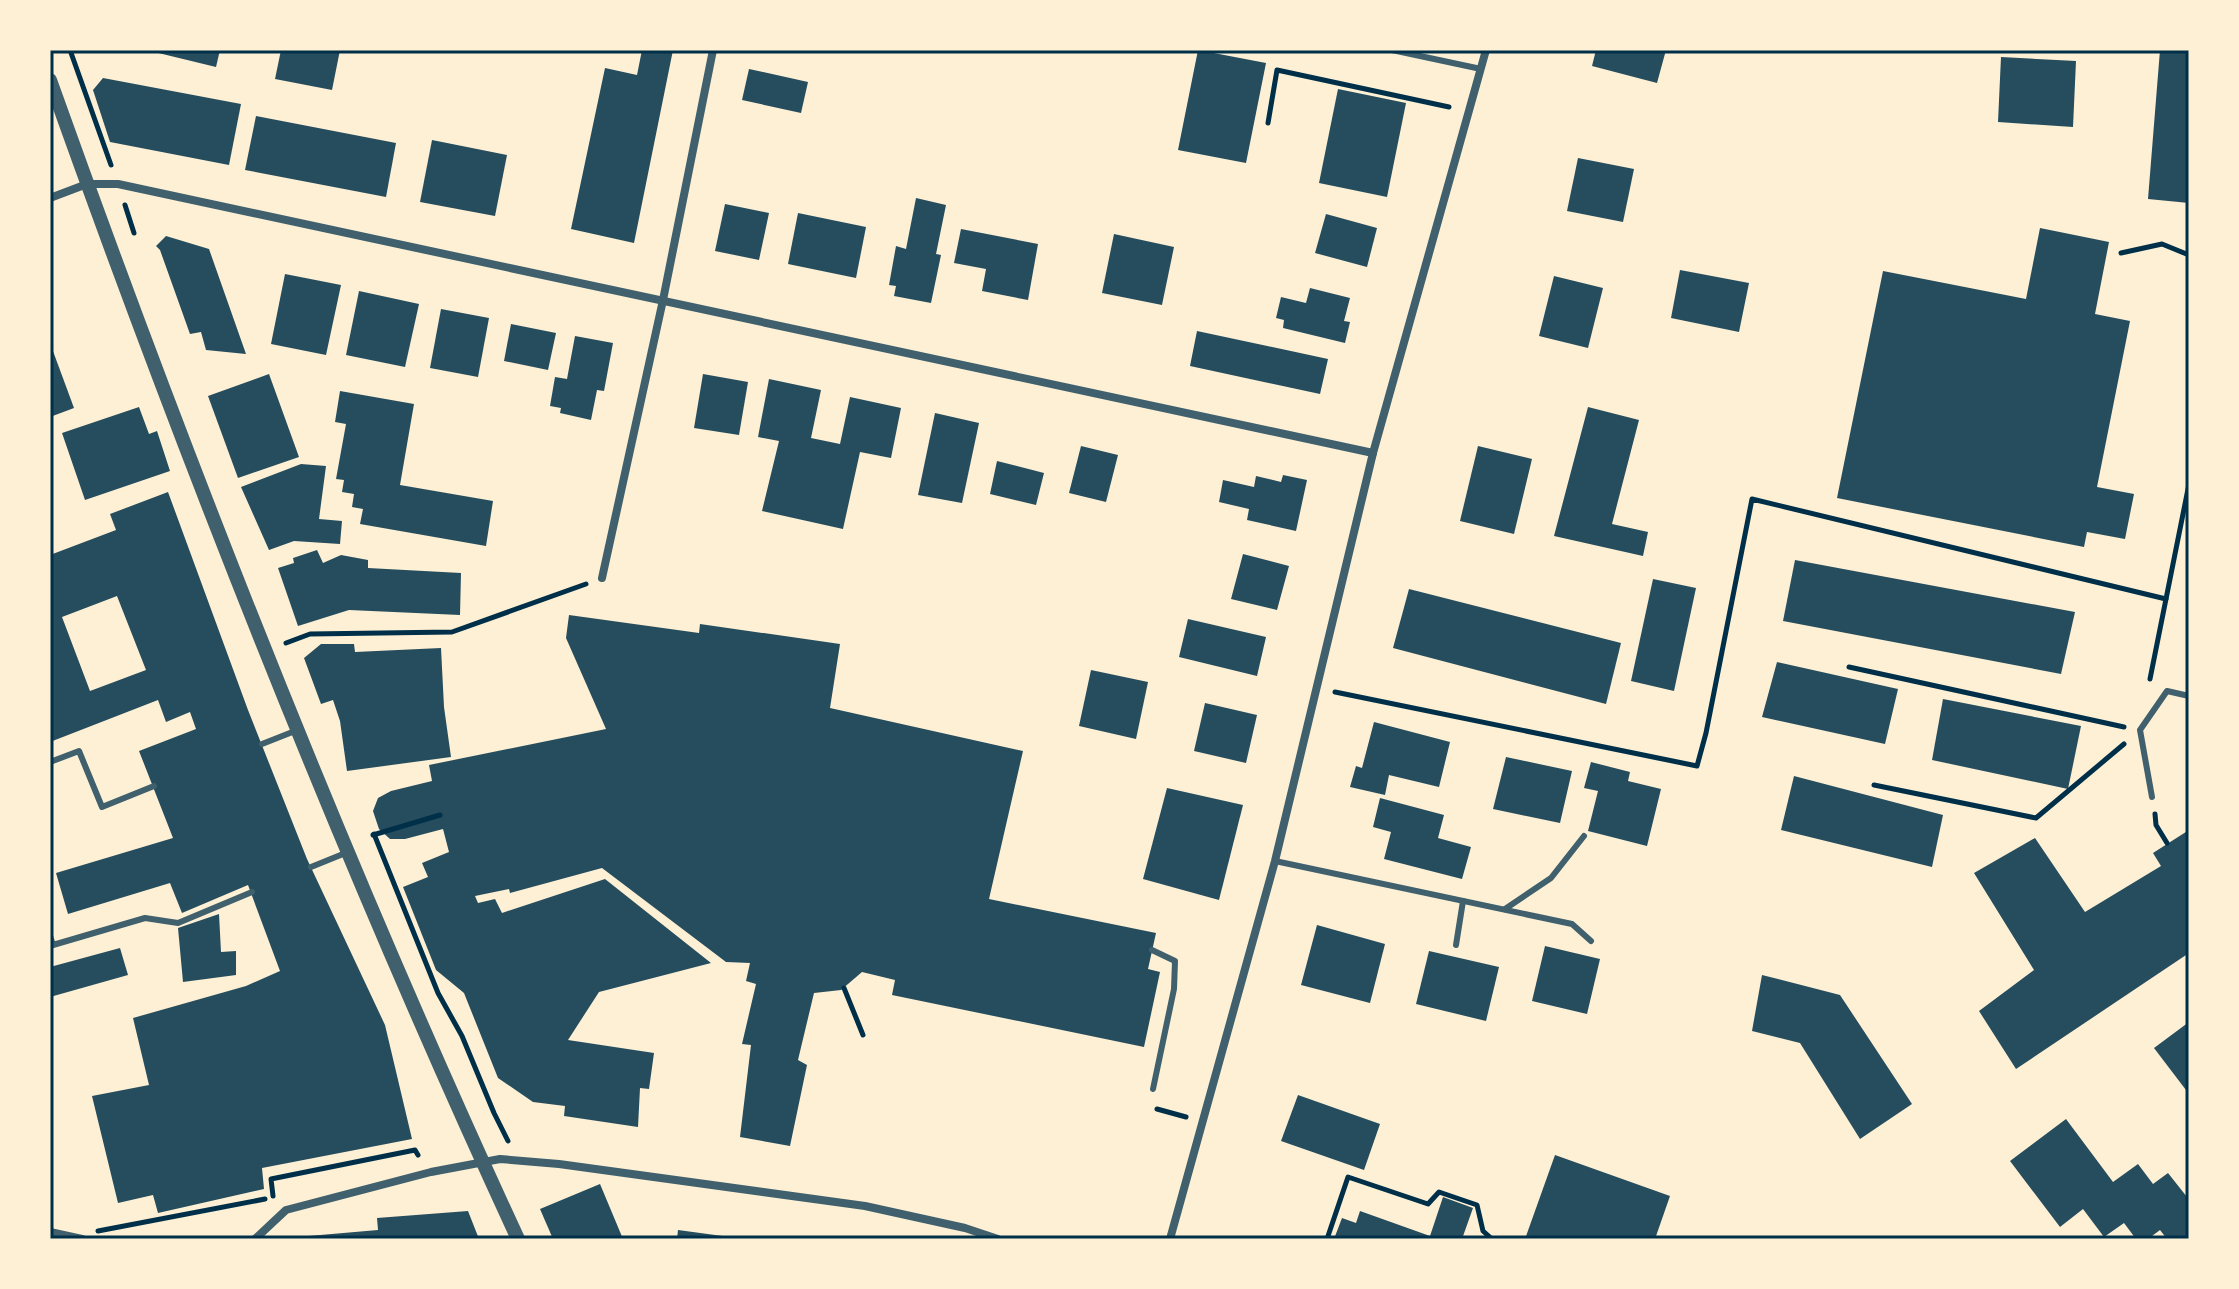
<svg xmlns="http://www.w3.org/2000/svg" width="2239" height="1289" viewBox="0 0 2239 1289" font-family="Arial,sans-serif">
<style>
.building{fill:#264d5e;fill-rule:evenodd}
.lines{fill:none;stroke-linecap:round;stroke-linejoin:round}
.path{stroke:#003049;stroke-width:5}
.service{stroke:#3f606c;stroke-width:6}
.minor{stroke:#3f606c;stroke-width:8}
.tertiary{stroke:#3f606c;stroke-width:14}
.neatline{fill:none;stroke:#003049;stroke-width:3}
</style>
<rect width="100%" height="100%" fill="#fdf0d5"/>
<g class="building">
<path d="M146,50H220L216,67Z"/>
<path d="M281,50H340L332,90L275,79Z"/>
<path d="M642,50H673L634,243L571,229L605,68L637,75Z"/>
<path d="M1198,50L1266,63L1246,163L1178,150Z"/>
<path d="M1596,50H1666L1657,83L1592,66Z"/>
<path d="M2160,50H2189V203L2148,199Z"/>
<path d="M2001,57L2076,61L2073,127L1998,122Z"/>
<path d="M749,69L808,82L801,113L742,100Z"/>
<path d="M103,78L241,104L229,165L110,142L93,90Z"/>
<path d="M1338,89L1406,103L1387,197L1319,183Z"/>
<path d="M256,116L396,143L386,197L245,170Z"/>
<path d="M432,140L507,155L495,216L420,202Z"/>
<path d="M1578,158L1634,169L1623,222L1567,211Z"/>
<path d="M916,198L946,205L936,254L941,255L931,303L894,296L896,286L889,285L896,246L906,249Z"/>
<path d="M725,204L769,213L759,260L715,251Z"/>
<path d="M798,213L866,227L856,278L788,264Z"/>
<path d="M1326,214L1377,228L1367,267L1315,253Z"/>
<path d="M2040,228L2109,242L2095,314L2130,321L2097,487L2134,494L2125,539L2087,532L2084,547L1837,498L1883,271L2026,299Z"/>
<path d="M961,229L1038,244L1028,300L982,291L986,269L954,263Z"/>
<path d="M1114,234L1174,247L1162,305L1102,293Z"/>
<path d="M166,236L209,249L246,354L206,350L201,332L190,334L160,250L156,246Z"/>
<path d="M1680,270L1749,283L1739,332L1671,318Z"/>
<path d="M285,274L341,285L326,355L271,344Z"/>
<path d="M1554,276L1603,288L1588,348L1539,336Z"/>
<path d="M1310,288L1350,298L1344,321L1350,322L1345,343L1283,328L1284,320L1276,318L1281,297L1306,303Z"/>
<path d="M359,291L419,304L405,367L346,355Z"/>
<path d="M441,309L489,318L478,377L430,368Z"/>
<path d="M511,324L556,333L548,370L504,361Z"/>
<path d="M1197,331L1328,359L1320,394L1190,366Z"/>
<path d="M575,336L613,343L604,391L597,390L591,420L560,413L561,408L550,406L555,377L567,379Z"/>
<path d="M50,343L74,408L50,417Z"/>
<path d="M269,374L299,457L238,478L208,396Z"/>
<path d="M703,374L748,382L739,435L694,428Z"/>
<path d="M769,379L821,390L811,438L840,444L850,397L901,408L891,458L860,452L843,529L762,511L779,441L758,437Z"/>
<path d="M340,391L414,404L400,485L493,501L486,546L360,524L363,509L352,507L354,494L342,492L344,480L336,479L346,424L335,422Z"/>
<path d="M139,407L149,434L157,431L170,471L85,500L62,433Z"/>
<path d="M1588,407L1639,420L1612,524L1648,532L1643,556L1554,536Z"/>
<path d="M935,413L979,423L962,503L918,495Z"/>
<path d="M1081,446L1118,455L1106,502L1069,493Z"/>
<path d="M1478,446L1532,459L1514,534L1460,521Z"/>
<path d="M997,461L1044,473L1036,505L990,494Z"/>
<path d="M301,464L326,466L319,519L342,521L340,544L294,541L269,550L241,487Z"/>
<path d="M1283,475L1307,480L1296,531L1247,520L1249,509L1219,502L1223,480L1254,487L1256,476L1281,482Z"/>
<path d="M168,492L248,710L307,859L385,1025L412,1139L262,1168L264,1189L158,1213L153,1195L118,1203L92,1096L149,1085L133,1018L246,986L280,971L248,885L182,913L170,883L68,914L56,873L173,838L139,751L196,729L190,712L166,722L158,700L50,742V555L116,530L110,514ZM117,596L146,670L90,691L62,617Z"/>
<path d="M317,550L323,563L341,555L368,560V568L461,573L460,615L349,610L298,626L278,568L294,563L293,558Z"/>
<path d="M1243,554L1289,566L1277,610L1231,599Z"/>
<path d="M1795,560L2075,612L2061,674L1783,621Z"/>
<path d="M1653,579L1696,588L1674,691L1631,681Z"/>
<path d="M1409,589L1621,643L1606,704L1393,648Z"/>
<path d="M569,615L699,633L700,624L840,644L830,708L1023,751L989,899L1156,933L1148,969L1160,972L1144,1047L892,995L895,980L862,972L841,990L814,993L798,1060L807,1065L790,1146L740,1137L751,1045L742,1044L756,984L746,981L750,963L726,962L602,868L510,893L509,889L475,896L478,903L495,899L502,913L605,879L711,963L599,992L568,1040L654,1053L649,1089L640,1088L638,1127L564,1116L565,1106L533,1102L498,1078L464,993L436,970L403,887L428,877L422,863L449,852L443,829L405,839H390L379,829L373,811L378,798L391,791L432,781L429,765L606,729L566,638Z"/>
<path d="M1188,619L1266,637L1257,676L1179,657Z"/>
<path d="M321,644H354L355,652L441,648L444,707L451,757L347,771L340,721L333,700L321,704L304,658Z"/>
<path d="M1777,662L1898,689L1885,744L1762,717Z"/>
<path d="M1091,670L1148,682L1136,739L1079,726Z"/>
<path d="M1943,699L2081,726L2068,789L1932,760Z"/>
<path d="M1205,703L1257,715L1246,763L1194,751Z"/>
<path d="M1374,722L1450,742L1439,787L1389,775L1385,795L1350,787L1356,766L1362,768Z"/>
<path d="M1506,757L1572,771L1560,823L1493,809Z"/>
<path d="M1591,762L1630,772L1628,781L1661,789L1647,846L1588,831L1598,791L1584,788Z"/>
<path d="M1794,776L1943,815L1932,867L1781,830Z"/>
<path d="M1167,788L1243,805L1219,900L1143,879Z"/>
<path d="M1380,798L1444,815L1438,838L1471,847L1462,879L1384,859L1391,832L1373,827Z"/>
<path d="M2189,830V953L2016,1069L1979,1011L2034,970L1974,873L2035,838L2085,912L2161,866L2153,853Z"/>
<path d="M219,914L221,952L236,951V975L183,982L178,928Z"/>
<path d="M1317,925L1385,944L1370,1003L1301,985Z"/>
<path d="M1545,946L1600,959L1587,1014L1532,1001Z"/>
<path d="M120,948L128,975L50,997V967Z"/>
<path d="M1429,951L1499,967L1486,1021L1416,1004Z"/>
<path d="M1762,975L1840,995L1912,1104L1860,1139L1800,1043L1752,1031Z"/>
<path d="M2189,1022V1094L2154,1048Z"/>
<path d="M1298,1095L1380,1124L1364,1170L1281,1141Z"/>
<path d="M2066,1119L2113,1182L2138,1164L2153,1184L2168,1173L2187,1197L2189,1196V1239H2167L2160,1230L2148,1239H2136L2124,1223L2104,1237L2083,1209L2060,1227L2010,1161Z"/>
<path d="M1555,1155L1670,1196L1655,1239H1525Z"/>
<path d="M600,1184L623,1239H553L540,1209Z"/>
<path d="M1443,1197L1473,1208L1462,1239H1334L1342,1218L1356,1223L1360,1211L1430,1236Z"/>
<path d="M468,1211L479,1239H297V1237L378,1230L377,1218Z"/>
<path d="M678,1230L730,1237V1239H677Z"/>
</g>
<g class="lines">
<g class="path">
<path d="M70,50L111,165"/>
<path d="M1268,123L1277,70L1449,107"/>
<path d="M125,205L134,233"/>
<path d="M2121,253L2162,244L2189,255"/>
<path d="M286,643L310,634L452,632L586,584"/>
<path d="M1849,667L2124,727"/>
<path d="M2150,679L2189,484"/>
<path d="M1335,692L1697,766L1706,733L1752,499L2166,599"/>
<path d="M1874,785L2036,818L2124,744"/>
<path d="M2155,814L2156,825L2167,843"/>
<path d="M374,834L438,993L462,1036L494,1113L508,1141"/>
<path d="M373,835L440,815"/>
<path d="M844,988L863,1035"/>
<path d="M1157,1109L1186,1117"/>
<path d="M273,1196L271,1179L415,1150L418,1155"/>
<path d="M98,1231L265,1199"/>
<path d="M1327,1239L1348,1177L1428,1204L1439,1192L1477,1205L1483,1231L1492,1239"/>
</g>
<g class="service">
<path d="M1392,50L1481,69"/>
<path d="M262,744L295,731"/>
<path d="M50,762L79,751L102,807L154,786"/>
<path d="M2152,797L2140,730L2167,691L2189,696"/>
<path d="M1275,861L1572,924L1591,941"/>
<path d="M311,867L348,852"/>
<path d="M1505,909L1551,878L1584,836"/>
<path d="M50,936L53,945L145,918L178,923L252,892"/>
<path d="M1456,945L1463,901"/>
<path d="M1152,950L1175,961L1174,989L1153,1089"/>
</g>
<g class="minor">
<path d="M50,198L87,184H118L1373,453"/>
<path d="M602,578L663,300L713,50"/>
<path d="M50,1232L82,1239"/>
<path d="M255,1239L286,1210L431,1172L500,1159L559,1164L865,1206L965,1228L998,1239"/>
<path d="M1170,1239L1275,861L1373,453L1486,50"/>
</g>
<path class="tertiary" d="M50,80C190,472 343,861 518,1239"/>
</g>
<rect width="2239" height="1289" fill="none" stroke="#fdf0d5" stroke-width="104"/>
<rect x="52" y="52" width="2135" height="1185" class="neatline"/>
</svg>
